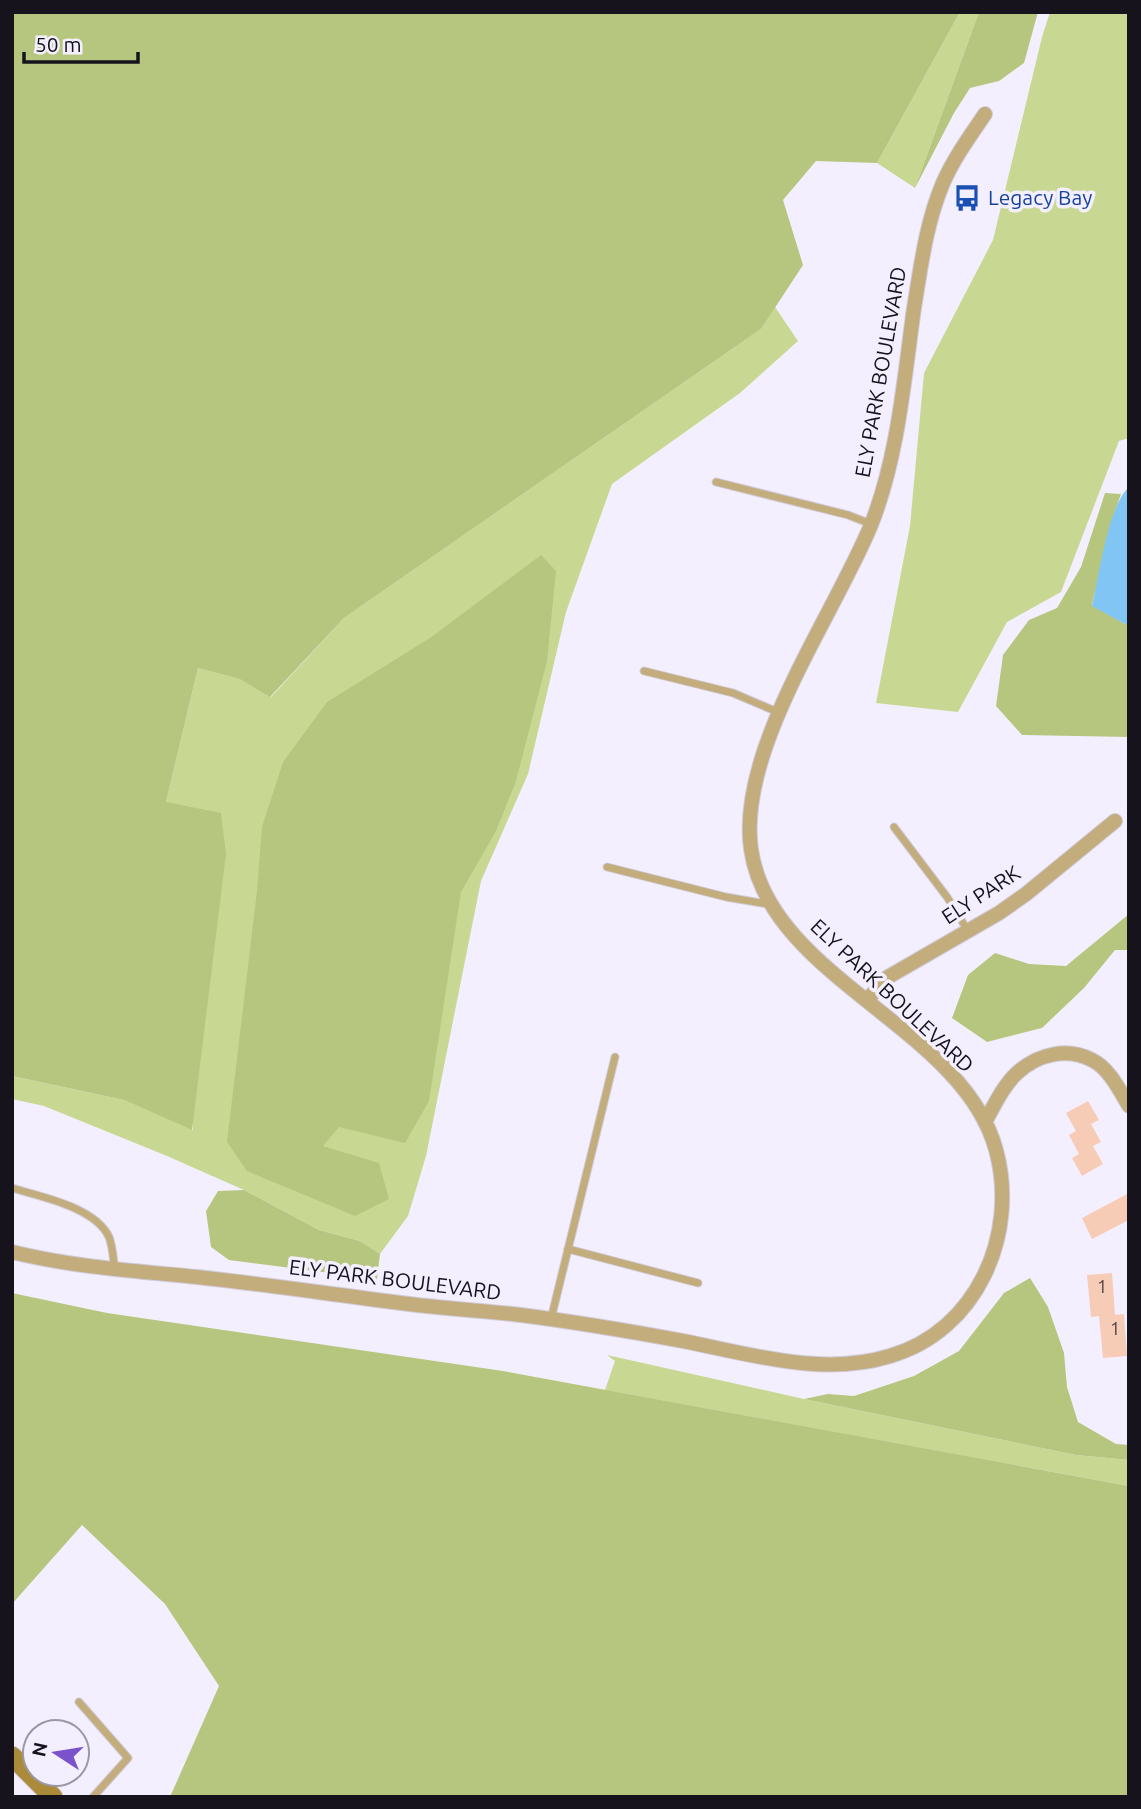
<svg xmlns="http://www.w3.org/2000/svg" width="1141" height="1809" viewBox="0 0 1141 1809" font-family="Ubuntu,sans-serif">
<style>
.green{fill:#c8d893}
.forest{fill:#b6c67f}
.water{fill:#81c5f4}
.building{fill:#f7ccb6}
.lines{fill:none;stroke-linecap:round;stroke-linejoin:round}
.lane-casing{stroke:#d0ccdb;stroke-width:9}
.street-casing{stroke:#d0ccdb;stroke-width:16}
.secondary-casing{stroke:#d0ccdb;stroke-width:21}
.lane{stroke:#c3ad7c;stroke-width:7}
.street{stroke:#c3ad7c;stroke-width:14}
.secondary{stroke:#ab8a3a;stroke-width:19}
.labels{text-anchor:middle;stroke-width:7;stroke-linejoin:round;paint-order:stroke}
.number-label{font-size:18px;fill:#4e4142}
.transit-label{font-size:21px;fill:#164399;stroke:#f4efff;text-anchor:start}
.street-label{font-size:21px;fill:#16131c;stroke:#f4efff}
</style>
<rect width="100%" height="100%" fill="#f4efff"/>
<g class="green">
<path d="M960,12H979L915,188L877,163Z"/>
<path d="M1050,12H1129V438L1119,441L1061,592L1007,622L958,712L876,703L910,526L924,373L993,240L1042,37Z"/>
<path d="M775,307L798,341L740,393L612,484L566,612L528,774L481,881L426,1156L408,1216L380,1254L360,1241L319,1230L244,1190L167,1156L44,1106L12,1099V1076L124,1100L193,1130L166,802L198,668L241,679L271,697L344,618L761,329Z"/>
<path d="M607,1355L804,1399L1076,1455L1129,1460V1486L605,1390L615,1361Z"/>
</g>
<g class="forest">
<path d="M12,12H960L877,163L816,161L783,200L803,265L761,329L344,618L270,697L240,679L198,668L166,802L221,813L226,854L192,1130L124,1100L12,1076Z"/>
<path d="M979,12H1038L1024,63L999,81L970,88L954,113L915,188Z"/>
<path d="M1105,493L1121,494L1110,526L1092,605L1125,624H1129V737L1022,735L996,706L1003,655L1029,620L1057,608L1081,567Z"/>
<path d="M541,555L556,571L547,661L516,781L496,831L461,892L429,1101L405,1143L339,1127L323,1146L379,1163L389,1199L355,1216L247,1171L227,1142L257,891L262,827L283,762L327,702L430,638Z"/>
<path d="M1129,914V950H1115L1084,988L1042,1028L987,1042L952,1018L968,975L995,953L1029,964L1066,966Z"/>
<path d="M244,1190L319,1230L360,1241L380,1254L377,1279L229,1260L211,1247L206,1211L218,1191Z"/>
<path d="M1030,1278L1048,1307L1064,1353L1067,1387L1078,1422L1116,1444L1129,1445V1460L1076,1455L804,1399L828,1394L854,1396L914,1376L959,1351L1004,1293Z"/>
<path d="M12,1293L107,1313L503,1371L1129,1486V1797H170L219,1686L165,1604L82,1525L12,1604Z"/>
</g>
<path class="water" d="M1129,487V624H1125L1092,606C1099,576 1108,506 1129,487Z"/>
<g class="building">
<path d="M1088,1101L1099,1120L1091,1124L1101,1142L1093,1146L1103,1164L1082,1176L1072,1158L1079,1154L1069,1135L1076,1131L1066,1113Z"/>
<path d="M1129,1193V1220L1092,1239L1082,1218Z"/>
<path d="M1112,1273L1115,1315L1124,1314L1127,1356L1103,1358L1099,1316L1091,1317L1087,1275Z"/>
</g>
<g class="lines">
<defs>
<g id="lane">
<path d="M716,482L848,515L871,524"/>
<path d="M644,671L733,693L780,713"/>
<path d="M894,827L947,897L968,931"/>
<path d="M607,867L726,897L773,905"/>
<path d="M12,1188C41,1197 95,1207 109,1237C113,1247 113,1259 115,1270"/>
<path d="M568,1249L698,1283"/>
<path d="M551,1319L615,1057"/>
<path d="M79,1702L128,1758L93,1797"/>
</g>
<g id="street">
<path d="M867,1000L888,977L999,913L1026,894L1115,821"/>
<path d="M985,1122C994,1106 1003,1086 1017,1073C1038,1054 1067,1047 1092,1060C1109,1068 1120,1091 1129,1106"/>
<path d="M12,1252C73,1267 135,1271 197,1277C270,1285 344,1296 417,1305C452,1309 487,1311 521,1315C575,1322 629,1331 683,1341C750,1354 822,1377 890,1356C977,1331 1019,1234 996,1150C963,1027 769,978 751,849C737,750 833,617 871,525C898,457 904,380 914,308C921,266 926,223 943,183C954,158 970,136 985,114"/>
</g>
<path id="secondary" d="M12,1756L53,1797"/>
</defs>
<use href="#lane" class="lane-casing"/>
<use href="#street" class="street-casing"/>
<use href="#secondary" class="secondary-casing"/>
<use href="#lane" class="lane"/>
<use href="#street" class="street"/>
<use href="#secondary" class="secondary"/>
</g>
<defs>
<symbol id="bus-bare" viewBox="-9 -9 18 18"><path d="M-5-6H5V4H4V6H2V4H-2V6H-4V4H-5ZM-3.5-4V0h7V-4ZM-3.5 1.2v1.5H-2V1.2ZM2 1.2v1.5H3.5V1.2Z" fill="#1a4fb4" stroke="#f4efff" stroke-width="2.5" paint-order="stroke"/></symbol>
</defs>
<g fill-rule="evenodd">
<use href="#bus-bare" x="948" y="179" width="38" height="38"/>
</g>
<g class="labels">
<g class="number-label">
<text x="1102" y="1293">1</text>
<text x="1115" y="1335">1</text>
</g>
<g class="transit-label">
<text x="988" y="205">Legacy Bay</text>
</g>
<g class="street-label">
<text transform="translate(881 372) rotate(-80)" y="7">ELY PARK BOULEVARD</text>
<text transform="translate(981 895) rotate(-33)" y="7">ELY PARK</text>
<text transform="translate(892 996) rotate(43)" y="7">ELY PARK BOULEVARD</text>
<text transform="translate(395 1280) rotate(7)" y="7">ELY PARK BOULEVARD</text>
</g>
</g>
<rect width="1141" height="1809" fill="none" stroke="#16131c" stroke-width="28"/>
<g transform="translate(56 1753) rotate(282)"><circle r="33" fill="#f4efff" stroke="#9b97a4" stroke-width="2"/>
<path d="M0-5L12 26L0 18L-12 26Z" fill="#7a52cb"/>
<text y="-10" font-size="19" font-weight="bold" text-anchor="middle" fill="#16131c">N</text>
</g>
<path d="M24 52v10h114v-10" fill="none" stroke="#16131c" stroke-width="3.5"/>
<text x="35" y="52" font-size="21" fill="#16131c" stroke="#f4efff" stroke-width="5" paint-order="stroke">50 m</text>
</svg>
